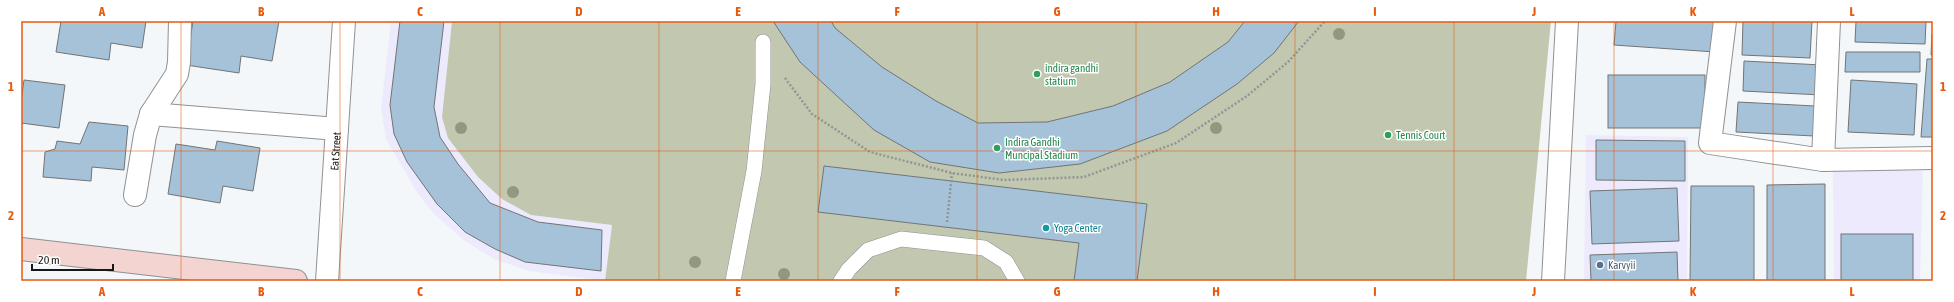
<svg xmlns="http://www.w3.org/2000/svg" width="1954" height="302" viewBox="0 0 1954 302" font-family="'Asap Condensed',sans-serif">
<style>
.commercial{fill:#eceafc}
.green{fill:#c1c8af}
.building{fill:#a6c2d8;stroke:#727476}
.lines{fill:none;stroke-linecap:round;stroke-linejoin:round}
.service-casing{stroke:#8f9193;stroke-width:16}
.minor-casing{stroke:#8f9193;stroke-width:24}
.tertiary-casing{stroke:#8f9193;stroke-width:24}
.secondary-casing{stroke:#8f9193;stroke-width:24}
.path{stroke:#929496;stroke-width:2.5;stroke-dasharray:2 2;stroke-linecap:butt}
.service{stroke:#fff;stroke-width:15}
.minor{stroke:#fff;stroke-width:22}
.tertiary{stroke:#fff;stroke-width:22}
.secondary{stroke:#f4d4d0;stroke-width:22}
.tree{fill:#90987e}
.grid{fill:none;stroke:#e8590c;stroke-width:1;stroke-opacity:0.55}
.leisure-dot{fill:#2e9e5b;stroke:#fff;stroke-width:1.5}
.culture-dot{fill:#0f9aa8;stroke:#fff;stroke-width:1.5}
.service-dot{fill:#5c6f8a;stroke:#fff;stroke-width:1.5}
.labels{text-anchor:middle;stroke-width:3;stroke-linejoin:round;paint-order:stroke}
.leisure-label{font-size:11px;fill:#27864d;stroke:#fff;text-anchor:start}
.street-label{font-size:11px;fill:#161718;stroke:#fff}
.culture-label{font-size:11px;fill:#0d838f;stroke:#fff;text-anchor:start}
.service-label{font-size:11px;fill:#4e5e75;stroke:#fff;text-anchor:start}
.neatline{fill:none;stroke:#e8590c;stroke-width:1.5}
.grid-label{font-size:13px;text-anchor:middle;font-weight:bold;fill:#e8590c}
</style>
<rect width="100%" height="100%" fill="#f4f7f9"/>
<g class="commercial">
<path d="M391,21H452L442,117L531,215L612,225L605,281L529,271L494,259L465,241L435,215L418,194L386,139L381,108Z"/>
<path d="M1586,135L1688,137L1687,281H1584Z"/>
<path d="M1833,169L1923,171L1920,281H1834Z"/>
</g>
<path class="green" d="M452,21H1551L1526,281H605L612,225L531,215L502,199L478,177L448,138L442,117Z"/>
<g class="building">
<path d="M61,21H146L142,48L111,43L109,60L56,52Z"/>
<path d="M193,21H279L272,61L241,56L239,73L186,65Z"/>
<path d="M400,21H444L434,107L440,137L458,164L490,203L538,222L602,230L601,271L525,262L495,249L465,232L437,204L407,162L394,134L390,105Z"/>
<path d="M773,21H831L835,28L882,67L936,101L978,123L1047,122L1113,106L1170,82L1228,42L1245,21H1299L1274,53L1237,84L1167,131L1080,164L999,173L930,162L874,130L800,62Z"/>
<path d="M1616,21H1718L1715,52L1614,45Z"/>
<path d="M1743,21H1812L1810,58L1742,55Z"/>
<path d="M1856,21H1926L1925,44L1855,42Z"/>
<path d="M1932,34H1933V55H1931Z"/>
<path d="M1846,52H1920V72H1845Z"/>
<path d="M1927,59H1933V137H1921Z"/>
<path d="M1744,61L1822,65L1821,95L1743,91Z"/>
<rect x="1608" y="75" width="97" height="53"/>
<path d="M24,80L65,85L59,128L21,123V101Z"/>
<path d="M1851,80L1917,84L1914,135L1848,132Z"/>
<path d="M1738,102L1815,106L1814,136L1736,132Z"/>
<path d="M89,122L128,126L124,170L92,167L91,181L43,177L45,152L55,149L57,141L80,144Z"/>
<path d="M1596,140L1685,141V181L1596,180Z"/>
<path d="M217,141L260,148L253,191L223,186L220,203L168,194L176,144L215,150Z"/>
<path d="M824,166L1147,204L1137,281H1074L1079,243L818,212Z"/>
<path d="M1825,184V281H1767V185Z"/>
<path d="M1691,186H1754V281H1690Z"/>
<path d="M1677,188L1679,241L1592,244L1590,191Z"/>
<rect x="1841" y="234" width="72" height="47"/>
<path d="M1677,252L1678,281H1591L1590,255Z"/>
</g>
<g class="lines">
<defs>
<g id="service">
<path d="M733,281L754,171L763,84V42"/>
<path d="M841,281L849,269L868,250L901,239L984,248L1006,262L1017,281"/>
</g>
<g id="minor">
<path d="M1725,21L1710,143L1823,160L1933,158"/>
<path d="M151,114L337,129"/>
<path d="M1823,160L1829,21"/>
<path d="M135,195L145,135L151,114L177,74L179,62L180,21"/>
</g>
<g id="tertiary">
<path id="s1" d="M327,281L344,21"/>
<path d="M1553,281L1567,21"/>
</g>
<path id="secondary" d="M21,249L296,281"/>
</defs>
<use href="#service" class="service-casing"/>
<use href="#minor" class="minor-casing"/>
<use href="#tertiary" class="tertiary-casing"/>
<use href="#secondary" class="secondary-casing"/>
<g class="path">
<path d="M785,78L812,114L870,152L952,173L1004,180L1084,177L1176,143L1247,96L1288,62L1325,21"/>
<path d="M947,222L952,173"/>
</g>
<use href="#service" class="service"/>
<use href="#minor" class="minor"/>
<use href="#tertiary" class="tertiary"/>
<use href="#secondary" class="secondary"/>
</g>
<g class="tree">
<circle cx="1339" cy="34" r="6"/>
<circle cx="461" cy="128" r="6"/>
<circle cx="1216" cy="128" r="6"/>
<circle cx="513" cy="192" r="6"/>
<circle cx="695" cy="262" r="6"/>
<circle cx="784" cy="274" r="6"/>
</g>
<path class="grid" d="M181,21V281M340,21V281M500,21V281M659,21V281M818,21V281M977,21V281M1136,21V281M1295,21V281M1454,21V281M1614,21V281M1773,21V281M21,151H1933"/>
<g class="leisure-dot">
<circle cx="1037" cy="74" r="4"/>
<circle cx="1388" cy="135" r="4"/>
<circle cx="997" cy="148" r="4"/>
</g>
<circle class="culture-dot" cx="1046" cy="228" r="4"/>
<circle class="service-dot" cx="1600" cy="265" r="4"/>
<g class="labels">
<g class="leisure-label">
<text x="1045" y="72">indira gandhi<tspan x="1045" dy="13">statium</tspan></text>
<text x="1396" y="139">Tennis Court</text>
<text x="1005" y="146">Indira Gandhi<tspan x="1005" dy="13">Muncipal Stadium</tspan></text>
</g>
<g class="street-label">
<text dy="4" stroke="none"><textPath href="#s1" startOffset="130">Eat Street</textPath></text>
</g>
<g class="culture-label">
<text x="1054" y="232">Yoga Center</text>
</g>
<g class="service-label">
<text x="1608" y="269">Karvyii</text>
</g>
</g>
<rect width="1954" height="302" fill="none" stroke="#ffffff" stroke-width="44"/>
<path d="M32 264v6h81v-6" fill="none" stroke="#161718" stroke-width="2"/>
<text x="38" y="264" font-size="12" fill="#161718" stroke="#ffffff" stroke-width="3" paint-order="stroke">20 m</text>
<rect x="22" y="22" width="1910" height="258" class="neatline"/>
<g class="grid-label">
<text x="102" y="16">A</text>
<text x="261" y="16">B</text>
<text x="420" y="16">C</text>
<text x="579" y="16">D</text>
<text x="738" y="16">E</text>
<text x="897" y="16">F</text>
<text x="1057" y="16">G</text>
<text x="1216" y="16">H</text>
<text x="1375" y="16">I</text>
<text x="1534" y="16">J</text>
<text x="1693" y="16">K</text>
<text x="1852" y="16">L</text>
<text x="11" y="91">1</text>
<text x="1943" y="91">1</text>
<text x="11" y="220">2</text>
<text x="1943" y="220">2</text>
<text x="102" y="296">A</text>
<text x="261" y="296">B</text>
<text x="420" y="296">C</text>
<text x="579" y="296">D</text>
<text x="738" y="296">E</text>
<text x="897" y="296">F</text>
<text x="1057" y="296">G</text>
<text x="1216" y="296">H</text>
<text x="1375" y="296">I</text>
<text x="1534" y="296">J</text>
<text x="1693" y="296">K</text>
<text x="1852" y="296">L</text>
</g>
</svg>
